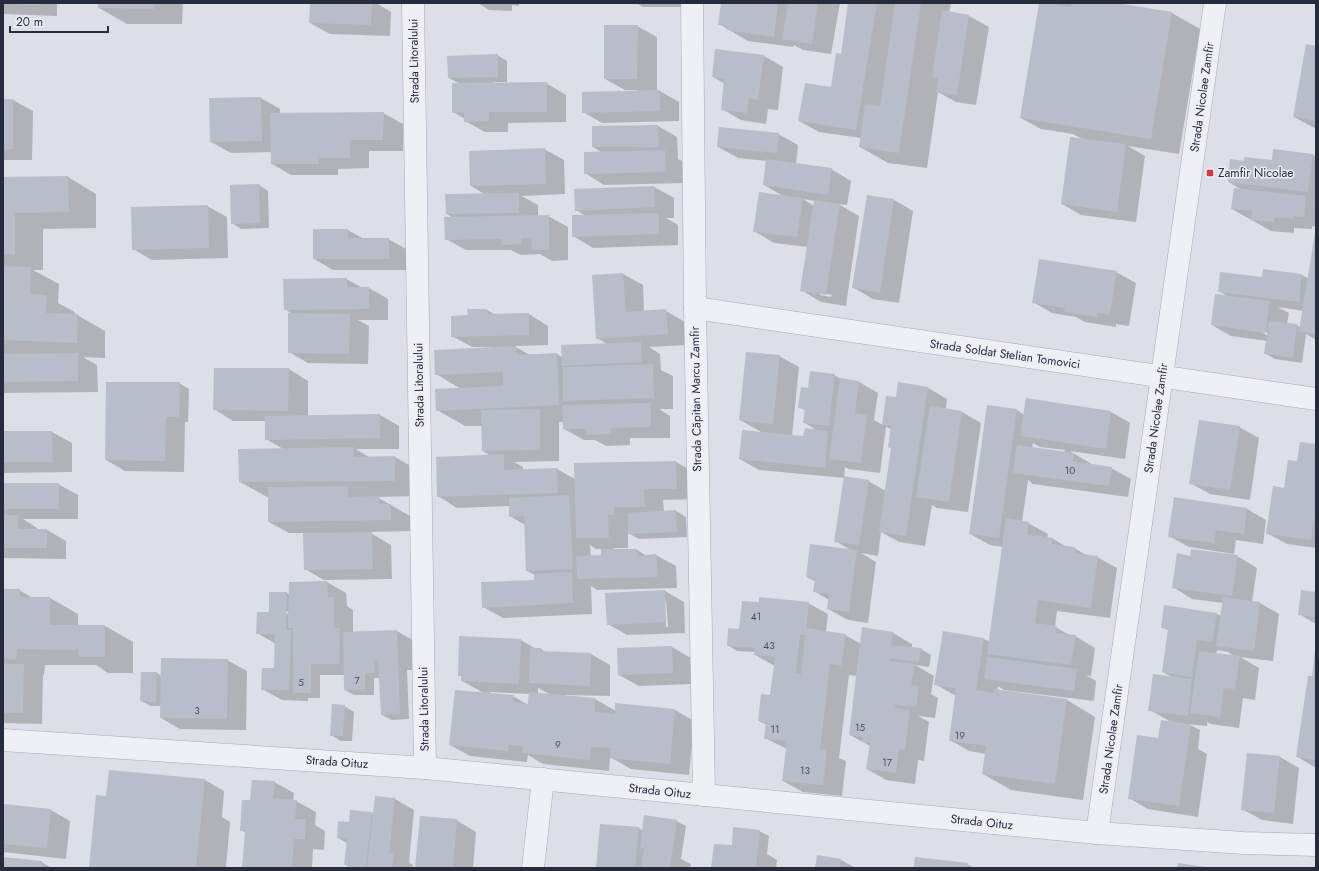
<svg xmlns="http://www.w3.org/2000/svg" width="1319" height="871" viewBox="0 0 1319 871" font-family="Jost,sans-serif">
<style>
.shadow{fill:#0003;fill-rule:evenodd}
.building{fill:#b9bdc9;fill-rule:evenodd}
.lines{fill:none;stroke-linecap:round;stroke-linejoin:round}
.minor-casing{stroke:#a5a9b4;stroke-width:23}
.tertiary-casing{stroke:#a5a9b4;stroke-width:23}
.minor{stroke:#eff0f5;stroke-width:22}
.tertiary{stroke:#eff0f5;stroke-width:22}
.poi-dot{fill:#d03c3c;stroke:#ebeef4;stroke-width:1.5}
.labels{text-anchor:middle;stroke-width:3;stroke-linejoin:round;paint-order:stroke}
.number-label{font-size:10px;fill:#4b5060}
.street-label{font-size:12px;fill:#262b3d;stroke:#ebeef4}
.poi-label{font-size:12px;fill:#262b3d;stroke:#ebeef4;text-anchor:start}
</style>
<rect width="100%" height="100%" fill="#dcdfe7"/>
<g class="shadow">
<path d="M3,3H57V16L3,14Z"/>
<path d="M99,3H183L182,24H127L99,8Z"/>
<path d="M311,3H376L391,12L390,36L330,34L310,23Z"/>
<path d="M478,3H519V6L512,5V11L489,10Z"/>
<path d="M636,3H685V7H643Z"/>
<path d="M722,3H840L831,54L803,50L794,45L793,47L748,41L719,24Z"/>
<path d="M849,3H951L949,13L969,16L989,27L976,105L956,102L938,92L927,168L888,163L860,147L861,138L819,132L799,121L832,88L842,55Z"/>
<path d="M1040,3H1069L1073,5L1074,3H1111L1172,13L1200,29L1179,154L1128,146L1145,156L1136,222L1081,215L1062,204L1084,140L1073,134L1041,129L1021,118Z"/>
<path d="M637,26L657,37V91H660L679,102V121L602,123L583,112L637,92V90H625L605,79Z"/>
<path d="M1316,47V129L1294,117Z"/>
<path d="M497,55L507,61V82H493V84L546,83L566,95V122L508,123V132H485L465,121V119L453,112L460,84L449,78Z"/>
<path d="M764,56L783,67L778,110L768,109L766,124L741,120L722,109L725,84L713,77Z"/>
<path d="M261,98L280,109V114L383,113L403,124V151H369V168L338,169V175H291L272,164V152L231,153L211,142Z"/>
<path d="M3,100H13L33,111L32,160H3Z"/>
<path d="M658,126L677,137L678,159L684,162L685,183L604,185L585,173L603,153L593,147Z"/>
<path d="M778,134L798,145L796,164L831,169L851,181L847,205L838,204L859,216L846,306L821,302L801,290L808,247L774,243L754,231L783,196L764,185L767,161L738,158L718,147ZM803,199L815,201L814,206ZM820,293L832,295L831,297L820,295Z"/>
<path d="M544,149L564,160L565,194L522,196L538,205V216H548L568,227V260L552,261L540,254L521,255L511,250H466L446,239L453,218L447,214L486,195L471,186Z"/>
<path d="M1313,155L1316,157V201H1314L1316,202V227L1312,226V229L1294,228V233L1271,231L1232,209L1242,190L1229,182L1245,162L1273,161Z"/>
<path d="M68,177L96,194V228L43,229V270H33L59,284L58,303L75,312L74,315H77L105,331V358L83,357L97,365L98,392L3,393V178Z"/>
<path d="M259,185L268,191L269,228L241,229L232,223Z"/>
<path d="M654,187L674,198V218H666L678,225V245L593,248L573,236L586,216L576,210L575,190Z"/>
<path d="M894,200L913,211L899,303L873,299L854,288Z"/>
<path d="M207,206L227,217L228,258L152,260L133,249Z"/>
<path d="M348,230L364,239H388L408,250V270H333L314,259Z"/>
<path d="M1316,234V340L1306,334L1302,363L1275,359L1266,354L1267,341L1231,336L1212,325L1228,297L1219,291L1263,279L1302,275L1309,279ZM1278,307L1304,311L1301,328L1297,325L1287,324L1289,313ZM1261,329L1268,333V336L1260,331Z"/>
<path d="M1116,272L1136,283L1129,326L1116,324V327L1085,322L1076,317L1052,313L1033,302Z"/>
<path d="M623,274L643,285L644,312L666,311L685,322L687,345L649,347L660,354L661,370L673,376V409H659L670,416V438H630V445L606,446L595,440H584L564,429V422H559V461L514,462L523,467V470L557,469L575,479V464L676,462L696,473V499L663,500L664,512L676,511L686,517L687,537L639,539L628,533V548H614V550H637L647,556L656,555L676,566L677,588L597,590L591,586L592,614L503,618L483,607L535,581V575L527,571L525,525L510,516V506L457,508L438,496L491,456L483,451L482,426H465L437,410L461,389L436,374L491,349V347H472L452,336L470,316L487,310L496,315L529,314L548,326V345L514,346L530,355L557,354L563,358L607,344L597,338L593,276ZM590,545L596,549H602L603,556L591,557Z"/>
<path d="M346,279L363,288H369L388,299V320H358L369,326L368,364L308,363L289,352L292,314L285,309Z"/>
<path d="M779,356L799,367L792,436L804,437L818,431L805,423L806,411L799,407L809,389L834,375L843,380L859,382L878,393L874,420L883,425L897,399L899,384L928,388L947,399L946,410L962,412L981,423L968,512L937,508L932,505L925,546L899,542L881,532L878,556L861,553L876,562L868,623L848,620L828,609L829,600L814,591L816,582L807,577L851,550L835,541L845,478L759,470L740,459L763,433L740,420ZM886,427L891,429L889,447L892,449L886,491L868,481L844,477L845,467L849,469L880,473Z"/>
<path d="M289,369L308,381V416L380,415L399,426V449H356L370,458L395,457L423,473V496L377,497L410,516V531L369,532L391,545L392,579L324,580L305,569L304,533H289L269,522V498L240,482L283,449L266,439V421H233L214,409Z"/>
<path d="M179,383L189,389L188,422H185L184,472L125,471L106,460Z"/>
<path d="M1026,399L1111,412L1130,423L1125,459L1070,451L1093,465L1111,468L1131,479L1128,497L1033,484L1028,480L1022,522L1028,523L1048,534L1047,538L1053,539L1067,547L1074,548L1088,556L1097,557L1117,568L1110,618L1057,611L1055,627L1071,636H1075L1095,648L1091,676L1086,675L1096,681L1094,701L1004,690L998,686L997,691L1067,700L1095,717L1083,800L1011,790L983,774L986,754L969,751L950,740L956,696L935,684L984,639L990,642L1003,547L990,545L970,534L988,406L1017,410L1024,415ZM1033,443L1040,447L1065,450L1064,452L1032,448Z"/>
<path d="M1239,427L1259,438L1250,500L1210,494L1190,483Z"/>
<path d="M3,432H52L72,443V472L3,473Z"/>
<path d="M1316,445V548L1287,544L1267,533L1285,489Z"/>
<path d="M3,484H58L78,495V519H23L37,528V530H47L66,541V559L3,558Z"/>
<path d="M1247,509L1266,520L1263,544L1236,540L1234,554L1189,547L1169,536Z"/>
<path d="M1237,556L1257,568L1252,602L1260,603L1279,614L1273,661L1240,657L1259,668L1255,700L1243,698L1239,728L1211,724L1207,722V726L1188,724L1200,730L1198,749L1207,754L1198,817L1148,809L1129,798L1163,740L1171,722L1150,710L1174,678L1163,672L1169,631L1162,627L1217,614L1221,616L1223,603L1192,599L1173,587L1191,557ZM1217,650L1228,652L1236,657L1216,654Z"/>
<path d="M327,582L346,593L347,606L353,610V632L397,631L416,642L417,670H407L409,719L392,720L382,715L380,678H374V695H354L345,690V675H320V698H308V701L282,700L262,689L275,669L276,644L257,633L270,613V593H287L290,595ZM283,609L290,613V615L282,611Z"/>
<path d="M3,590H19L33,598H50L78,614V626H105L133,642V673H108L96,665H45L44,675H43L42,724L3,723Z"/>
<path d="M665,591L684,602L685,633L627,635L608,624ZM664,601H666L668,627H666Z"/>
<path d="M1316,593V624L1299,614Z"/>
<path d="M808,603L828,614L826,632L845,635L861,644L893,633L912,644V648L921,649L931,655L929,667L915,665L934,676L931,694L938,698L935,718L918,716L929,722L924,761L918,760L915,784L886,780L867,769L870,746L850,735L857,676L849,675L839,758L846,761L842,796L803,792L783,781L787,749L765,738L767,725L759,721L771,696L775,666L755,655L756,652L737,651L728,645L744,631Z"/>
<path d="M521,640L536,649H541L547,653L591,654L610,665V696L565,695V696L595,699L616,711L675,710L694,721L689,775L631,769L610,757L609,771L543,764L528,755L527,762L470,756L450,745L484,693L462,681V677L459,675ZM538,688L551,695L538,694ZM490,692L529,694L528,705L513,696L490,694Z"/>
<path d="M672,647L691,658L692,684L639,686L619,675Z"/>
<path d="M1316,651V768L1298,757L1313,677Z"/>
<path d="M227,660L247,671L246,730L180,729L161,718V706H151L141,701L157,673L161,676Z"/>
<path d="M344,706L354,712L352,741H341L331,735Z"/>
<path d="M1248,754L1280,757L1299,768L1293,824L1262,820L1242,809Z"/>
<path d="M205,780L224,791L222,817L230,822L226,868H90L107,797Z"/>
<path d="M274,782L294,793L293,801H296L316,812L315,825L325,831L324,850L313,849L312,868H243L246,833L241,830L251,801Z"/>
<path d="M395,799L414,810L409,863L413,865L412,868H350L345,864L347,843L338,838L350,823L371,813L374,814Z"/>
<path d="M3,805L51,810L70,821L66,859L3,852Z"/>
<path d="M456,820L476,832L473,868H416Z"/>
<path d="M676,821L686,826L681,859L691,864L690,868H597L601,825L639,828L643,831Z"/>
<path d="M759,831L769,836L767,854L777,860L776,868H712L737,847Z"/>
<path d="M817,856L841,860L856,868H816Z"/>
<path d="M3,858L41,862L52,868H3Z"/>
<path d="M967,864L974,868H915Z"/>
</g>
<g class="building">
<path d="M9,3H38V5L9,4Z"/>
<path d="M98,3H155L154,9L98,8Z"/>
<path d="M310,3H372L371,25L309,23Z"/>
<path d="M721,3H778L774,37L727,30V26L718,25Z"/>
<path d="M788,3H818L812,44L782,39Z"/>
<path d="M848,3H877L856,130L798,121L805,83L831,87L836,53L841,54Z"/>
<path d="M895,3H921L899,153L859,147L865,104L880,106Z"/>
<path d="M1039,3H1056V5L1071,7L1072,3H1117L1172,12L1151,139L1020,118Z"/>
<path d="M942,10L969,15L957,95L936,92L938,78L932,76Z"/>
<path d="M604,25H638L637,79H604Z"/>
<path d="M1306,44L1316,46V121L1293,117Z"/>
<path d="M715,49L764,55L758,100L749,98L747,113L721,110L724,79L712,77Z"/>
<path d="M498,54V77L448,78L447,56Z"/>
<path d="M547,82V112H489V121L464,122V112L452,113V83Z"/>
<path d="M660,90V111L582,113V92Z"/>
<path d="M261,97L262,141L210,142L209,98Z"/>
<rect x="3" y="99" width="10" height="50"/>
<path d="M384,112L383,140H350V158H319V164H271L270,113Z"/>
<path d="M658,125L659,147H592V126Z"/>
<path d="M719,127L779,133L777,153L717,147Z"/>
<path d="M1070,137L1126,144L1117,212L1061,204Z"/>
<path d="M545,148L546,184L470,186L469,151Z"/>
<path d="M1273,149L1313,154L1308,192L1228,182L1230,159L1244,161V157L1272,160Z"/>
<path d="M665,150L666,172L584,174V152Z"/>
<path d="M766,159L832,168L828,195L763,185Z"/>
<path d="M68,176L69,212L15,213V254H3V177Z"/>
<path d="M259,184L260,223L231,224L230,185Z"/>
<path d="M654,186L655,207L575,211L574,189Z"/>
<path d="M1234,188L1306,196L1304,217L1293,216V219L1275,217L1274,222L1251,220L1252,211L1231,209Z"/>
<path d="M759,192L803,198L797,237L753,232Z"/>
<path d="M519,193V213L446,214L445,194Z"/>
<path d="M867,195L894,199L880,293L852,288Z"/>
<path d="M814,200L840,204L826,295L800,291Z"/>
<path d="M208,205L209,248L132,250L131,207Z"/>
<path d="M659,213V234L572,237V215Z"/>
<path d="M549,215V250H532L531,238H521V244L501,245V239L445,240L444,217Z"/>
<path d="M313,229H348V238H389V259H313Z"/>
<path d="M1315,233H1316V334L1299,331Z"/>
<path d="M1039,259L1117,271L1110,315L1097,313V317L1064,312L1065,308L1032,303Z"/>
<path d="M3,266L31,267L30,294L47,295L46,313L78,314L77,343L3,340Z"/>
<path d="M1263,269L1302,274L1299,302L1218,292L1220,272L1262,277Z"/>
<path d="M623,273L626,312L666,309L668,334L596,339L592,275Z"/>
<path d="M347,278V287H369V309L284,310L283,279Z"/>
<path d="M1215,294L1270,301L1265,333L1211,325Z"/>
<path d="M467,309H487L488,314L529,313V335L451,337V316L468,315Z"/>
<path d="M288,313L350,314L349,354L288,353Z"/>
<path d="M1269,321L1297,324L1293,358L1264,354Z"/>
<path d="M641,342L642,362L562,366L561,345Z"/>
<path d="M516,346L517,355L557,353L559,405L436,411L435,389L503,386V372L435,375L434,350Z"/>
<path d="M746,352L780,355L773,424L739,420Z"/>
<path d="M78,353V381L3,382V354Z"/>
<path d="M653,364L654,398L563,401V367Z"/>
<path d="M214,368H289L288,411L213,410Z"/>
<path d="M810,371L835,374L829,426L803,423L805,409L798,408L801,387L808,388Z"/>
<path d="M840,378L859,381L855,413L867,415L861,463L829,459Z"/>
<path d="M106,382H180L179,417H166L165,461L105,460Z"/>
<path d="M898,382L928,387L906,536L879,532L891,448L888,447L891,426L882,425L886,396L896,397Z"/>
<path d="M1026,398L1111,411L1106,449L1020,436Z"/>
<path d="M651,403V427L611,428V434L586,435V429H563L562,405Z"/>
<path d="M987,405L1017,409L999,538L969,534Z"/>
<path d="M930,406L962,411L949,502L916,497Z"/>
<path d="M540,409V450L482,451L481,410Z"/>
<path d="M380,414V438L265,440V416Z"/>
<path d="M1199,420L1240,426L1230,490L1189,484Z"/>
<path d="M805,428L828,431L825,468L739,459L742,430L803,436Z"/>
<path d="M3,431H52L53,462H3Z"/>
<path d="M1300,442L1316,444V506L1311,540L1266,534L1273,486L1284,488L1288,460L1297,461Z"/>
<path d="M1017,445L1074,453L1073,461L1112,467L1109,486L1013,473Z"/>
<path d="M354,447V457L395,456V481L239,482L238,449Z"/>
<path d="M504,454V470L557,468L558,493L437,497L436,457Z"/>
<path d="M676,461L677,489H644L645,507H614V515H608L609,538H576L574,463Z"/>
<path d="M844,476L869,480L859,545L834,542Z"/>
<rect x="3" y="483" width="56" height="26"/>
<path d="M348,486V497L379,496V504H391V520L268,522V487Z"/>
<path d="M569,495L573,569L526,571L524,516L509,517V498Z"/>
<path d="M1174,497L1247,508L1244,534L1216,530L1214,543L1168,537Z"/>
<path d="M676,510L677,532L628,534V513Z"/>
<path d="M3,515H18V529H47V548H3Z"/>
<path d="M1006,518L1029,522L1027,534L1053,538L1052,544L1075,547L1074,553L1098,556L1091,608L1038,600L1035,623L1057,626L1056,633L1076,635L1071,665L987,654Z"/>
<path d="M372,532L373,569L304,570L303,533Z"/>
<path d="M810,544L857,550L849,612L827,609L829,594L813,592L815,579L806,577Z"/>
<path d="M601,549H637V556L656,554L658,577L577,579L576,556L601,555Z"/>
<path d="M1191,549L1238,555L1232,596L1172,588L1177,553L1190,556Z"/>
<path d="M572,572L573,603L482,608L481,582L534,580V574Z"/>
<path d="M327,581L328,597H334V628H340L339,664H311V693H293V628H288L289,582Z"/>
<path d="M3,589H20V597H50V625H105V657H79L78,650L17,649L16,660L3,659Z"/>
<path d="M665,590L666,622L607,625L605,593Z"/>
<path d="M1301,590L1316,592V617L1298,615Z"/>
<path d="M269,592H287L286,630H291L289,690H261L262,668H274L275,634H256L257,612H269Z"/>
<path d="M759,597L809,602L806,628L846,634L841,666L830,664L820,749H827L823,785L782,781L787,741L764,739L766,722L758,721L761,694L770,695L775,657L754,655L755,648L727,646L728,628L739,629L742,601L759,602ZM800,635H805L801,674L796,673Z"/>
<path d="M1223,597L1260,602L1254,651L1216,646Z"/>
<path d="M1164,605L1217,613L1212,642L1197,640L1192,677L1162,672L1168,629L1161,628Z"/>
<path d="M862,627L893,632L891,645L921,648L919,662L889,658V661L915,664L911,685L919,686L916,707L895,705V708L910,710L905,750L899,749L896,773L866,769L870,743L862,742V737L849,735Z"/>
<path d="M397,630L400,714L381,715L378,660H374L375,673H365V690H344L343,632Z"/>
<path d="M943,631L984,638L976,690L994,693V689L1067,699L1055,784L982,774L986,746L949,741L956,688L934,685Z"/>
<path d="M459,636L521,639L519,684L461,681V676H458Z"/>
<path d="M672,646L673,673L618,675L617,648Z"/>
<path d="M530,648H541V651L591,653L590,686L529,683Z"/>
<path d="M1199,651L1240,656L1235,689L1224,688L1220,717L1190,713Z"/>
<path d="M1315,651H1316V760L1296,757L1308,676H1312Z"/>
<path d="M987,657L1077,669L1074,691L984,679Z"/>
<path d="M161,658L228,659L227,719L160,718Z"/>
<path d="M3,664H24L23,713H3Z"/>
<path d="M141,672H157L156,702L140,701Z"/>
<path d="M1153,674L1192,679L1188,716L1148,711Z"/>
<path d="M455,690L514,695L513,702L528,704L529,692L595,698V712L615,714V703L675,709L670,764L610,758L611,748L591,747L590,760L522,753L523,746L509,745L508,751L449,745Z"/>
<path d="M332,704L345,705L343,736H330Z"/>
<path d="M1161,720L1191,724L1179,806L1128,799L1137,735L1158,738Z"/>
<path d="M1247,753L1280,756L1274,813L1241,810Z"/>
<path d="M109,770L205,779L196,868H89L96,795L106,796Z"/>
<path d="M252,780L275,781L273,798L297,800L295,819H306L305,839H294L292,868H242L245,831H240L242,800H250Z"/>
<path d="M375,796L395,798L389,853H394L392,868H349V865H344L347,839L337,838L338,821L349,822L350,810L372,812L366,866H367Z"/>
<path d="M3,804L51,809L47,848L3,844Z"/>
<path d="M644,815L677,820L670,868H641L644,848H640Z"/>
<path d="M420,816L457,819L453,868H415Z"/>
<path d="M600,824L639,827L635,868H596Z"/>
<path d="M733,827L760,830L756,868H711L714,844L732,845Z"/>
<path d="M817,855L841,859L840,868H815Z"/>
<path d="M3,857L42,861L41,868H3Z"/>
<path d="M915,857L968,863L967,868H914Z"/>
<path d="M1178,863L1206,867V868H1177Z"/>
</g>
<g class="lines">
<defs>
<g id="minor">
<path d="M692,3L695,308L704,795"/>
<path d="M695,308L1316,399"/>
<path d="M1097,833L1215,3"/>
<path d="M533,868L543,779"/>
</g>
<g id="tertiary">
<path d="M413,3L425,768"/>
<path d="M3,740L425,768L1097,833L1244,843L1316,845"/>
</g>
</defs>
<use href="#minor" class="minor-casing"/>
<use href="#tertiary" class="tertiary-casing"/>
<use href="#minor" class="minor"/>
<use href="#tertiary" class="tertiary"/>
</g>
<rect class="poi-dot" x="1206" y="169" width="8" height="8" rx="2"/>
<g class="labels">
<g class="number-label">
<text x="1070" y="474">10</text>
<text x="756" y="620">41</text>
<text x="769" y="649">43</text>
<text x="357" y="684">7</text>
<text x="301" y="686">5</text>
<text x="197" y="714">3</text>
<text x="860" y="731">15</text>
<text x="775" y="733">11</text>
<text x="960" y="739">19</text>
<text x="558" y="748">9</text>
<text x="887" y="766">17</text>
<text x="805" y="774">13</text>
</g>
<g class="street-label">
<text transform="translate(414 61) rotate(-91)" y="4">Strada Litoralului</text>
<text transform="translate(1202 97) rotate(-82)" y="4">Strada Nicolae Zamfir</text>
<text transform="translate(1005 354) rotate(8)" y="4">Strada Soldat Stelian Tomovici</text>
<text transform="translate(419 385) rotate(-91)" y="4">Strada Litoralului</text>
<text transform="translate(696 399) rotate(-91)" y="4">Strada Căpitan Marcu Zamfir</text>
<text transform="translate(1156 418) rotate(-82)" y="4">Strada Nicolae Zamfir</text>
<text transform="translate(424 709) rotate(-91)" y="4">Strada Litoralului</text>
<text transform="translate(1111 739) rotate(-82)" y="4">Strada Nicolae Zamfir</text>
<text transform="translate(337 762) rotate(4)" y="4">Strada Oituz</text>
<text transform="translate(660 791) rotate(6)" y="4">Strada Oituz</text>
<text transform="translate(982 822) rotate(6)" y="4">Strada Oituz</text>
</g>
<g class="poi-label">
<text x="1218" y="177">Zamfir Nicolae</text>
</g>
</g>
<rect width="1319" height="871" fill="none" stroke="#262b3d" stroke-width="8"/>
<path d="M10 26v6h98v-6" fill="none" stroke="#262b3d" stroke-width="2"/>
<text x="16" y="26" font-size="12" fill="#262b3d" stroke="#ebeef4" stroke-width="3" paint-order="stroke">20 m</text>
</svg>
